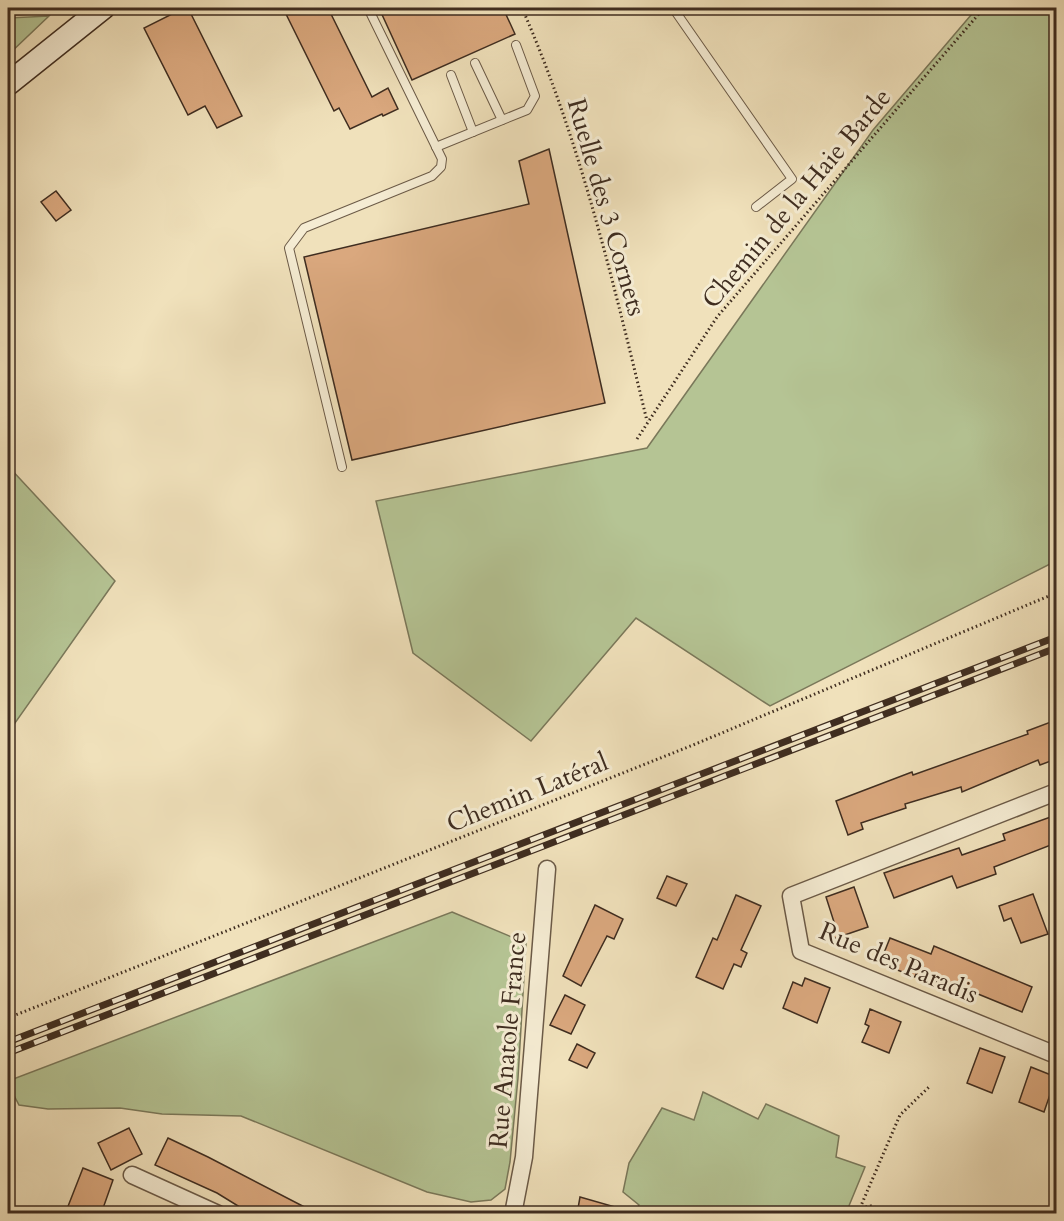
<svg xmlns="http://www.w3.org/2000/svg" width="1064" height="1221" viewBox="0 0 1064 1221" font-family="Cardo,serif">
<style>
.green{fill:#b5c494;stroke:#7a785a;stroke-width:1.5}
.building{fill:#daa87e;stroke:#3f2d20;stroke-width:1.5}
.lines{fill:none;stroke-linecap:round;stroke-linejoin:round}
.lane-casing{stroke:#6b5a47;stroke-width:10}
.street-casing{stroke:#6b5a47;stroke-width:19}
.secondary-casing{stroke:#3f2d20;stroke-width:25}
.path{stroke:#3f2d20;stroke-width:3;stroke-dasharray:1.5 3;stroke-linecap:butt}
.lane{stroke:#f5ecd3;stroke-width:8}
.street{stroke:#f5ecd3;stroke-width:16}
.secondary{stroke:#f5ecd3;stroke-width:22}
.rail-casing{stroke:#3f2d20;stroke-width:7}
.rail{stroke:#f5ecd3;stroke-width:4.5;stroke-dasharray:14;stroke-linecap:butt}
.labels{text-anchor:middle;stroke-width:6;stroke-linejoin:round;paint-order:stroke}
.street-label{font-size:26px;fill:#3f2d20;stroke:#f5ecd3}
</style>
<rect width="100%" height="100%" fill="#f0e1bb"/>
<filter id="stains"><feTurbulence type="fractalNoise" baseFrequency=".00333" numOctaves="4"/><feColorMatrix values="0 0 0 0 .2 0 0 0 0 .09 0 0 0 0 .02 0 0 0 .5 -.17"/></filter>
<radialGradient id="worn" r=".72"><stop offset=".6" stop-color="#630" stop-opacity="0"/><stop offset="1" stop-color="#630" stop-opacity=".3"/></radialGradient>
<g class="green">
<path d="M977,8H1056V561L770,706L636,618L531,741L413,653L376,501L647,448L873,130Z"/>
<path d="M49,16L8,55V18Z"/>
<path d="M8,466L115,581L8,733Z"/>
<path d="M452,912L526,943L518,1078L510,1162L505,1189L491,1200L471,1202L427,1192L241,1116L162,1114L120,1108L48,1109L19,1105L8,1084V1081Z"/>
<path d="M703,1092L758,1119L766,1104L839,1136L836,1157L865,1167L846,1213H635L639,1205L623,1192L629,1163L662,1108L694,1120Z"/>
</g>
<g class="building">
<path d="M184,8H188L242,116L217,128L205,106L188,115L144,28Z"/>
<path d="M283,8H328L372,97L388,88L398,109L383,116L382,114L350,129L339,108L334,111Z"/>
<path d="M379,8H503L515,34L412,80Z"/>
<path d="M549,149L605,403L352,460L304,257L529,204L519,161Z"/>
<path d="M56,191L71,210L56,221L41,202Z"/>
<path d="M1056,720V759L1040,765L1038,760L962,792L961,787L905,804L906,808L861,823L863,829L848,835L836,801L912,772L913,775L1028,734L1027,731Z"/>
<path d="M1056,815V843L994,867L996,874L957,888L952,876L894,898L884,873L959,848L962,855L1005,840L1003,834Z"/>
<path d="M667,876L687,884L676,906L657,898Z"/>
<path d="M854,887L868,927L833,939L828,924L834,922L826,897Z"/>
<path d="M1033,894L1048,934L1021,943L1011,918L1004,921L999,906Z"/>
<path d="M736,895L761,906L741,950L747,953L741,967L734,964L723,989L696,977L713,938L717,940Z"/>
<path d="M595,905L623,919L614,939L607,936L581,986L563,976Z"/>
<path d="M890,938L931,954L934,946L1032,987L1022,1012L939,978L937,982L916,974L915,977L880,963Z"/>
<path d="M805,978L830,988L817,1023L783,1008L793,982L802,986Z"/>
<path d="M565,995L585,1005L571,1034L550,1025Z"/>
<path d="M870,1009L901,1022L889,1053L862,1042L869,1026L865,1024Z"/>
<path d="M577,1044L595,1053L587,1068L569,1060Z"/>
<path d="M980,1048L1005,1057L992,1093L967,1083Z"/>
<path d="M1031,1067L1056,1077L1044,1112L1019,1102Z"/>
<path d="M129,1128L142,1154L111,1170L98,1143Z"/>
<path d="M168,1138L208,1157L318,1214H251L217,1193L155,1165Z"/>
<path d="M83,1168L113,1180L101,1214H65Z"/>
<path d="M580,1197L622,1209L621,1214H577Z"/>
</g>
<g class="lines">
<defs>
<g id="lane">
<path d="M72,8H96"/>
<path d="M673,8L792,179L756,207"/>
<path d="M8,11L71,8"/>
<path d="M475,63L502,120"/>
<path d="M451,75L473,132"/>
<path d="M436,147L527,110L535,96L516,45"/>
<path d="M342,467L289,248L304,228L432,176L441,167L442,159L368,8"/>
</g>
<g id="street">
<path d="M1056,792L791,896L801,951L1056,1055"/>
<path d="M132,1175L218,1214"/>
<path d="M513,1214L524,1157L547,869"/>
</g>
<path id="secondary" d="M8,84L103,8"/>
</defs>
<use href="#lane" class="lane-casing"/>
<use href="#street" class="street-casing"/>
<use href="#secondary" class="secondary-casing"/>
<g class="path">
<path d="M522,8C580,140 613,281 647,421"/>
<path d="M637,439L717,317L984,8"/>
<path d="M8,1018L693,745L1056,593"/>
<path d="M860,1208L900,1115L930,1086"/>
<path d="M855,1214L860,1208L871,1206L895,1214"/>
</g>
<use href="#lane" class="lane"/>
<use href="#street" class="street"/>
<use href="#secondary" class="secondary"/>
<defs>
<g id="rail">
<path d="M8,1042L1056,637"/>
<path d="M8,1053L1056,648"/>
</g>
</defs>
<use href="#rail" class="rail-casing"/>
<use href="#rail" class="rail"/>
</g>
<g class="labels">
<g class="street-label">
<text transform="translate(796 198) rotate(-50)" y="9">Chemin de la Haie Barde</text>
<text transform="translate(607 207) rotate(74)" y="9">Ruelle des 3 Cornets</text>
<text transform="translate(527 792) rotate(-22)" y="9">Chemin Latéral</text>
<text transform="translate(899 962) rotate(23)" y="9">Rue des Paradis</text>
<text transform="translate(507 1040) rotate(-85)" y="9">Rue Anatole France</text>
</g>
</g>
<rect width="1064" height="1221" fill="none" stroke="#f0e1bb" stroke-width="30"/>
<rect x="9" y="9" width="1046" height="1203" fill="none" stroke="#3f2d20" stroke-width="3"/>
<rect x="15" y="15" width="1034" height="1191" fill="none" stroke="#3f2d20" stroke-width="1.5"/>
<rect width="100%" height="100%" filter="url(#stains)"/>
<rect width="100%" height="100%" fill="url(#worn)"/>
</svg>
